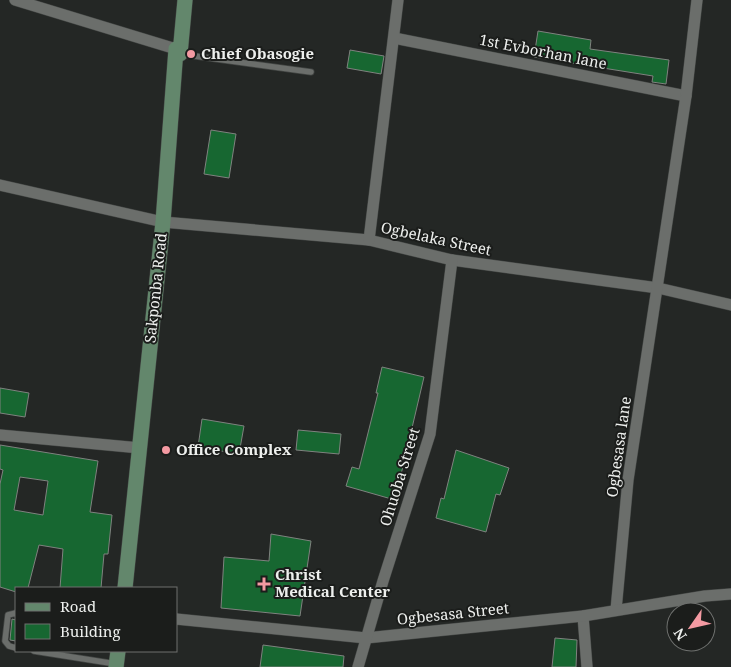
<svg xmlns="http://www.w3.org/2000/svg" width="731" height="667" viewBox="0 0 731 667" font-family="'Noto Serif',serif">
<style>
.building{fill:#176731;stroke:#7f827f;fill-rule:evenodd}
.lines{fill:none;stroke-linecap:round;stroke-linejoin:round}
.lane-casing{stroke:#434644;stroke-width:7}
.street-casing{stroke:#434644;stroke-width:12}
.secondary-casing{stroke:#434644;stroke-width:16}
.lane{stroke:#6b6e6b;stroke-width:5.5}
.street{stroke:#6b6e6b;stroke-width:11}
.secondary{stroke:#63876c;stroke-width:15}
.poi-dot{fill:#f49aa2;stroke:#1b1d1b;stroke-width:2}
.labels{text-anchor:middle;stroke-width:4;stroke-linejoin:round;paint-order:stroke}
.street-label{font-size:15px;fill:#edefed;stroke:#1b1d1b}
.poi-label{font-size:15px;font-weight:bold;fill:#edefed;stroke:#1b1d1b;text-anchor:start}
</style>
<rect width="100%" height="100%" fill="#242725"/>
<g class="building">
<path d="M538,31L591,40L590,49L669,60L666,84L652,82L653,76L534,57Z"/>
<path d="M350,50L384,56L381,74L347,68Z"/>
<path d="M211,130L236,134L229,178L204,174Z"/>
<path d="M382,367L424,377L395,500L346,486L352,467L359,469L378,393H376Z"/>
<path d="M0,388L29,393L25,417L0,413Z"/>
<path d="M202,419L244,426L239,454L198,447Z"/>
<path d="M298,430L341,434L339,454L296,450Z"/>
<path d="M0,445L98,461L90,512L112,515L108,554H104L101,588H60L63,549L39,545L28,588H16V592L0,587V484L3,470L0,469ZM20,477L48,481L43,515L14,510Z"/>
<path d="M456,450L509,468L500,495L496,494L486,532L436,518L441,498L444,499Z"/>
<path d="M271,534L311,541L300,616L221,608L224,557L269,561Z"/>
<path d="M12,619L16,620V641L10,640Z"/>
<path d="M555,638L577,640L576,667H552Z"/>
<path d="M263,645L344,656L343,667H260Z"/>
</g>
<g class="lines">
<defs>
<g id="lane">
<path d="M180,54L311,72"/>
<path d="M16,613L8,615L5,641L9,646L16,648"/>
<path d="M34,651L116,664"/>
</g>
<g id="street">
<path d="M15,0L176,49"/>
<path d="M394,38L686,96"/>
<path d="M0,185L163,222L369,240L452,260L658,288L731,305"/>
<path d="M369,240L398,0"/>
<path d="M0,435L140,448"/>
<path d="M616,610L628,480L686,96L697,0"/>
<path d="M583,616L587,667"/>
<path d="M176,619L366,638L583,616L705,596L731,594"/>
<path d="M358,667L383,581L430,434L452,260"/>
</g>
<g id="secondary">
<path d="M125,588L163,222L176,49L180,54L185,0"/>
<path d="M116,667L118,651"/>
</g>
</defs>
<use href="#lane" class="lane-casing"/>
<use href="#street" class="street-casing"/>
<use href="#secondary" class="secondary-casing"/>
<use href="#lane" class="lane"/>
<use href="#street" class="street"/>
<use href="#secondary" class="secondary"/>
</g>
<g class="poi-dot">
<circle cx="191" cy="54" r="5"/>
<circle cx="166" cy="450" r="5"/>
<path d="M261.5 576.5h5v5h5v5h-5v5h-5v-5h-5v-5h5z"/>
</g>
<g class="labels">
<g class="street-label">
<text transform="translate(543 52) rotate(11)" y="5">1st Evborhan lane</text>
<text transform="translate(436 239) rotate(12)" y="5">Ogbelaka Street</text>
<text transform="translate(156 288) rotate(-84)" y="5">Sakponba Road</text>
<text transform="translate(619 447) rotate(-82)" y="5">Ogbesasa lane</text>
<text transform="translate(400 477) rotate(-73)" y="5">Ohuoba Street</text>
<text transform="translate(453 614) rotate(-6)" y="5">Ogbesasa Street</text>
</g>
<g class="poi-label">
<text x="201" y="59">Chief Obasogie</text>
<text x="176" y="455">Office Complex</text>
<text x="275" y="580">Christ<tspan x="275" dy="17">Medical Center</tspan></text>
</g>
</g>
<rect x="15" y="587" width="162" height="65" fill="#1b1d1b" stroke="#6f716f"/>
<rect x="25" y="603" width="25" height="8" fill="#63876c" stroke="#6f716f"/>
<text x="60" y="612" font-size="15" fill="#edefed">Road</text>
<rect x="25" y="624" width="25" height="15" fill="#176731" stroke="#6f716f"/>
<text x="60" y="637" font-size="15" fill="#edefed">Building</text>
<g transform="translate(691 627) rotate(236)"><circle r="24" fill="#1b1d1b" stroke="#6f716f"/>
<path d="M0-4L9 19L0 12L-9 19Z" fill="#f49aa2"/>
<text y="-8" font-size="14" font-weight="bold" text-anchor="middle" fill="#edefed">N</text>
</g>
</svg>
